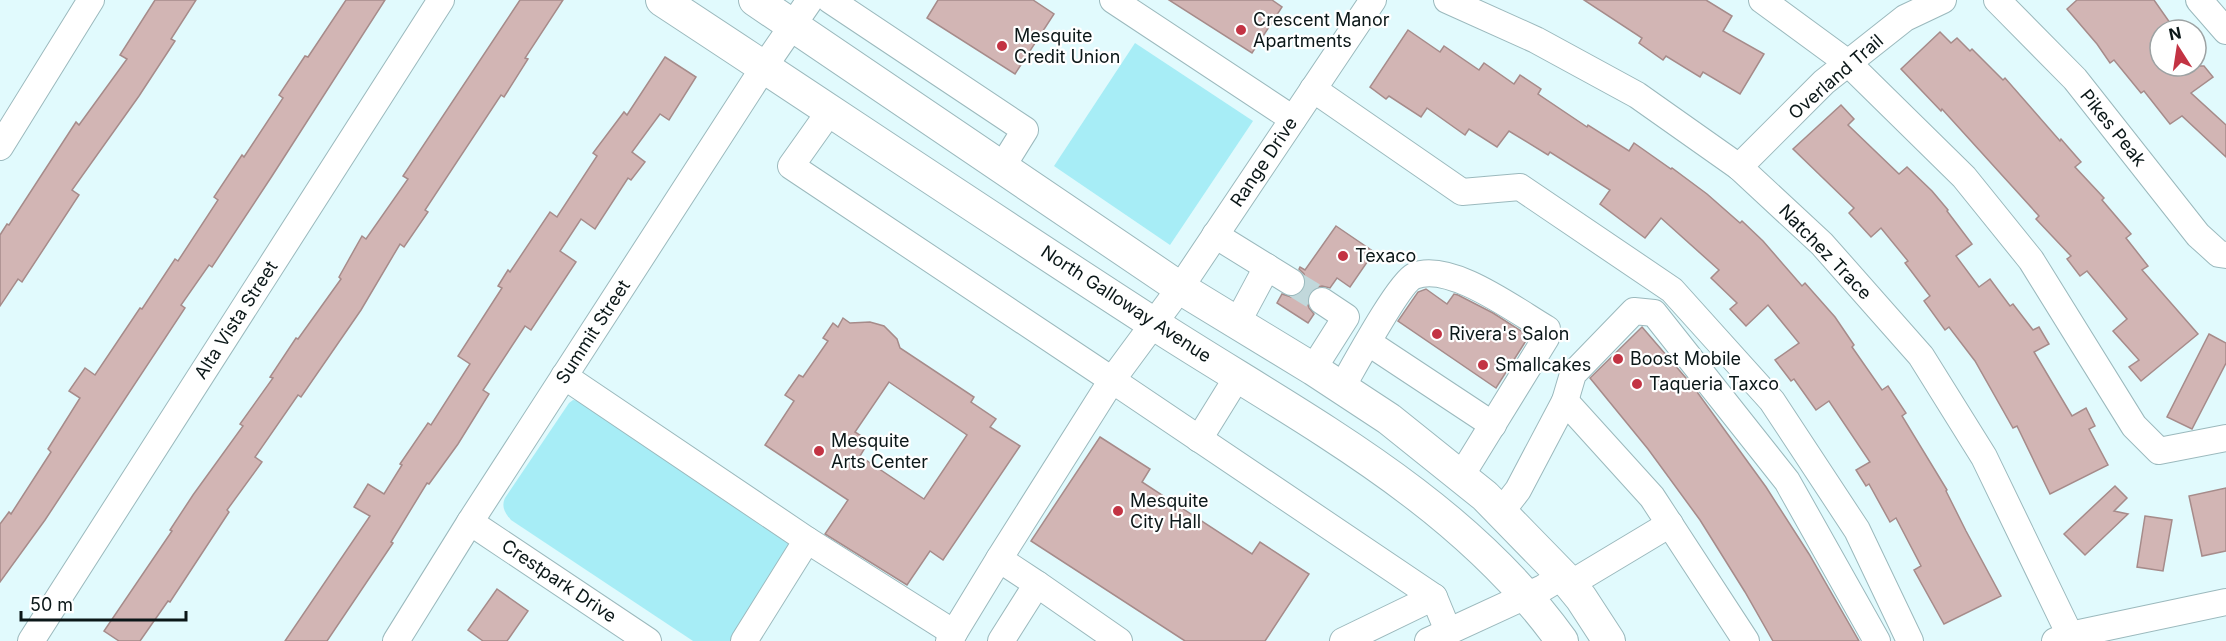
<svg xmlns="http://www.w3.org/2000/svg" width="2226" height="641" viewBox="0 0 2226 641" font-family="Inter,sans-serif">
<style>
.green{fill:#a7edf6}
.building{fill:#d2b5b4;stroke:#a68b8a;stroke-width:1.5;fill-rule:evenodd}
.lines{fill:none;stroke-linecap:round;stroke-linejoin:round}
.minor-tunnel{stroke:#c1d8db;stroke-width:26;stroke-dasharray:26 13;stroke-linecap:butt}
.minor-casing{stroke:#9bb9bd;stroke-width:28}
.major-casing{stroke:#9bb9bd;stroke-width:34}
.minor{stroke:#fff;stroke-width:26}
.major{stroke:#fff;stroke-width:32}
.poi-dot{fill:#c33343;stroke:#fff;stroke-width:2}
.labels{text-anchor:middle;stroke-width:4.5;stroke-linejoin:round;paint-order:stroke}
.poi-label{font-size:18px;fill:#0b1718;stroke:#fff;text-anchor:start}
.street-label{font-size:18px;fill:#0b1718;stroke:#fff}
</style>
<rect width="100%" height="100%" fill="#e1fafd"/>
<g class="green">
<path d="M1135,43L1253,121L1170,245L1054,166Z"/>
<path d="M573,400L580,401L788,542L790,553L735,641H693L511,520C505,513 501,507 505,498L569,403Z"/>
</g>
<g class="building">
<path d="M155,0H196L171,39L175,41L139,96L72,190L79,195L22,282L18,279L0,306V235L7,224L9,225L76,122L79,125L127,59L120,55Z"/>
<path d="M346,0H385L272,176L212,267L209,265L181,305L185,308L45,520L0,582V524L9,512L11,514L51,452L48,449L80,398L69,391L85,368L95,375L140,308L142,309L175,259L178,261L218,200L214,197L242,155L244,157L283,98L279,95L305,56L308,57Z"/>
<path d="M520,0H563L525,58L528,59L504,97L501,95L425,210L428,212L404,247L400,244L361,310L301,397L298,395L255,457L262,462L227,510L229,512L170,602L168,601L140,641H119L104,631L172,531L170,530L193,495L243,426L240,424L273,378L270,377L296,338L298,339L341,279L339,277L362,236L366,239L408,179L403,176Z"/>
<path d="M938,0H1033L1054,14L1015,74L927,18Z"/>
<path d="M1169,0H1272L1282,7L1252,53Z"/>
<path d="M1584,0H1706L1732,16L1723,31L1764,54L1740,94L1703,72L1700,77L1666,56L1663,60L1639,43L1642,38Z"/>
<path d="M2077,0H2154L2175,30H2160V66H2204L2213,77L2191,93L2226,125V157L2182,116L2170,124L2144,91L2141,93L2114,60L2110,63L2097,44L2067,9Z"/>
<path d="M1408,30L1440,52L1444,46L1479,70L1484,63L1514,84L1520,75L1541,89L1538,94L1587,127L1588,125L1629,151L1634,143L1671,169L1672,168L1707,194L1740,223L1742,221L1763,241L1802,286L1805,283L1835,317L1854,345L1852,347L1882,390L1888,386L1906,413L1902,416L1947,490L1946,491L1966,531L2001,596L1944,624L1914,570L1921,566L1896,518L1890,522L1869,484L1866,486L1856,470L1870,462L1829,401L1816,410L1794,379L1791,381L1775,360L1799,343L1768,305L1746,326L1730,309L1737,303L1711,278L1719,270L1661,218L1645,238L1600,204L1610,190L1550,152L1548,155L1509,131L1497,147L1469,129L1465,135L1427,108L1421,117L1389,96L1386,99L1370,87Z"/>
<path d="M1940,32L1951,43L1957,38L1970,51L1972,49L2003,80L2005,78L2060,141L2061,139L2081,162L2075,167L2104,198L2102,200L2131,234L2126,238L2148,266L2142,270L2198,334L2141,381L2129,367L2139,360L2113,331L2127,319L2087,271L2080,276L2067,259L2071,256L2036,219L2039,216L1942,109L1941,111L1901,69Z"/>
<path d="M665,57L696,77L669,120L660,114L632,152L645,162L631,180L628,178L595,229L581,219L560,251L576,262L531,330L525,326L483,390L489,394L458,444L429,484L427,483L391,542L393,543L327,641H285L370,516L354,507L368,484L384,494L402,465L400,464L428,423L431,425L470,364L458,356L502,288L498,286L508,270L510,272L550,212L557,217L597,156L593,153L624,112L627,115Z"/>
<path d="M1841,105L1854,119L1848,125L1899,174L1907,167L1932,191L1948,210L1947,211L1972,244L1956,256L1979,287L1990,279L2010,306L2013,304L2033,330L2039,327L2049,344L2034,352L2072,416L2086,408L2095,426L2089,429L2108,465L2050,494L2017,426L2013,428L1975,361L1949,327L1945,330L1924,301L1930,296L1905,263L1908,261L1881,228L1871,237L1849,213L1854,208L1793,149Z"/>
<path d="M1336,226L1374,252L1350,287L1337,278L1330,288L1322,286L1315,288L1310,292L1307,301L1309,308L1314,314L1308,323L1277,303L1282,294L1291,297L1298,295L1303,290L1306,282L1304,274L1299,269L1300,267L1305,270Z"/>
<path d="M1426,289L1447,304L1454,294L1458,295L1493,313L1529,336L1496,388L1398,321L1418,292Z"/>
<path d="M843,318L850,323L870,322L884,326L897,339L900,348L974,397L971,402L996,419L990,427L1020,446L943,560L930,551L907,585L825,534L848,500L765,445L794,401L785,395L799,375L803,377L828,341L823,338L833,323L838,327ZM889,382L967,435L924,499L860,456L869,441L855,432Z"/>
<path d="M1642,327L1692,385L1766,487L1809,554L1859,641H1773L1745,592L1700,520L1648,449L1590,378Z"/>
<path d="M2209,334L2226,343V363L2192,429L2167,417Z"/>
<path d="M1100,437L1150,469L1142,482L1252,554L1260,542L1309,574L1265,641H1185L1031,541Z"/>
<path d="M2115,486L2127,498L2114,511L2128,514L2085,555L2064,534Z"/>
<path d="M2226,488V551L2202,556L2189,496Z"/>
<path d="M2145,516L2172,520L2163,571L2137,567Z"/>
<path d="M497,589L528,611L507,641H483L468,630Z"/>
</g>
<g class="lines">
<path class="minor-tunnel" d="M1291,282L1322,301"/>
<defs>
<g id="minor">
<path d="M830,0L1025,130L1002,167"/>
<path d="M1113,0L1293,119"/>
<path d="M1447,0L1536,40L1637,95L1739,167L1822,244L1921,356L1984,457L2070,635"/>
<path d="M1762,0L1848,63L1964,177L2031,260L2134,426L2159,451L2226,438"/>
<path d="M1997,0L2075,79L2198,235L2219,254L2226,255"/>
<path d="M2199,0L2226,31"/>
<path d="M1313,89L1462,192L1520,187L1672,290L1772,401L1857,530L1910,641"/>
<path d="M830,111L791,166L1112,380L1180,288L1373,0"/>
<path d="M0,147L91,0"/>
<path d="M1739,167L1824,82L1905,18L1943,0"/>
<path d="M1215,235L1291,282"/>
<path d="M1237,323L1267,267"/>
<path d="M1369,343L1493,425"/>
<path d="M1313,369L1346,317L1322,301"/>
<path d="M564,376L807,540L744,641"/>
<path d="M1342,387C1353,368 1399,283 1414,276C1450,261 1516,311 1547,329L1546,338L1461,476"/>
<path d="M1565,401L1573,374L1634,311L1654,313L1787,481L1877,641"/>
<path d="M1199,439L1238,376"/>
<path d="M1501,512L1518,490L1565,401L1652,497L1746,641"/>
<path d="M470,522L648,641"/>
<path d="M807,540L954,633"/>
<path d="M1037,584L1119,641"/>
<path d="M1570,584L1670,524"/>
<path d="M31,641L441,0"/>
<path d="M396,641L470,522L764,67L810,0"/>
<path d="M949,641L999,559"/>
<path d="M1001,641L1037,584L999,559L1112,380L1434,597L1448,631"/>
<path d="M1343,641L1434,597"/>
<path d="M1428,641L1543,588L1563,576"/>
<path d="M2055,641L2070,635L2226,602"/>
</g>
<g id="major">
<path d="M662,0C825,107 987,216 1151,322C1296,416 1458,496 1562,641"/>
<path d="M755,0L1180,288L1313,369L1389,419L1485,496L1563,576L1581,598L1609,641"/>
</g>
</defs>
<use href="#minor" class="minor-casing"/>
<use href="#major" class="major-casing"/>
<use href="#minor" class="minor"/>
<use href="#major" class="major"/>
</g>
<g class="poi-dot">
<circle cx="1241" cy="30" r="6"/>
<circle cx="1002" cy="46" r="6"/>
<circle cx="1343" cy="256" r="6"/>
<circle cx="1437" cy="334" r="6"/>
<circle cx="1618" cy="359" r="6"/>
<circle cx="1483" cy="365" r="6"/>
<circle cx="1637" cy="384" r="6"/>
<circle cx="819" cy="451" r="6"/>
<circle cx="1118" cy="511" r="6"/>
</g>
<g class="labels">
<g class="poi-label">
<text x="1253" y="26">Crescent Manor<tspan x="1253" dy="21">Apartments</tspan></text>
<text x="1014" y="42">Mesquite<tspan x="1014" dy="21">Credit Union</tspan></text>
<text x="1355" y="262">Texaco</text>
<text x="1449" y="340">Rivera's Salon</text>
<text x="1630" y="365">Boost Mobile</text>
<text x="1495" y="371">Smallcakes</text>
<text x="1649" y="390">Taqueria Taxco</text>
<text x="831" y="447">Mesquite<tspan x="831" dy="21">Arts Center</tspan></text>
<text x="1130" y="507">Mesquite<tspan x="1130" dy="21">City Hall</tspan></text>
</g>
<g class="street-label">
<text transform="translate(1836 77) rotate(-41)" y="6">Overland Trail</text>
<text transform="translate(2113 128) rotate(51)" y="6">Pikes Peak</text>
<text transform="translate(1264 162) rotate(-56)" y="6">Range Drive</text>
<text transform="translate(1825 252) rotate(46)" y="6">Natchez Trace</text>
<text transform="translate(1126 304) rotate(33)" y="6">North Galloway Avenue</text>
<text transform="translate(236 320) rotate(-57)" y="6">Alta Vista Street</text>
<text transform="translate(593 332) rotate(-57)" y="6">Summit Street</text>
<text transform="translate(559 581) rotate(34)" y="6">Crestpark Drive</text>
</g>
</g>
<g transform="translate(2178 48) rotate(348)"><circle r="28" fill="#ffffff" stroke="#9da2a3" stroke-width="1.5"/>
<path d="M0-4.5L10 22L0 15L-10 22Z" fill="#c33343"/>
<text y="-9" font-size="16" font-weight="bold" text-anchor="middle" fill="#0b1718">N</text>
</g>
<path d="M21 611v9h165v-9" fill="none" stroke="#0b1718" stroke-width="3"/>
<text x="30" y="611" font-size="18" fill="#0b1718" stroke="#ffffff" stroke-width="4.5" paint-order="stroke">50 m</text>
</svg>
